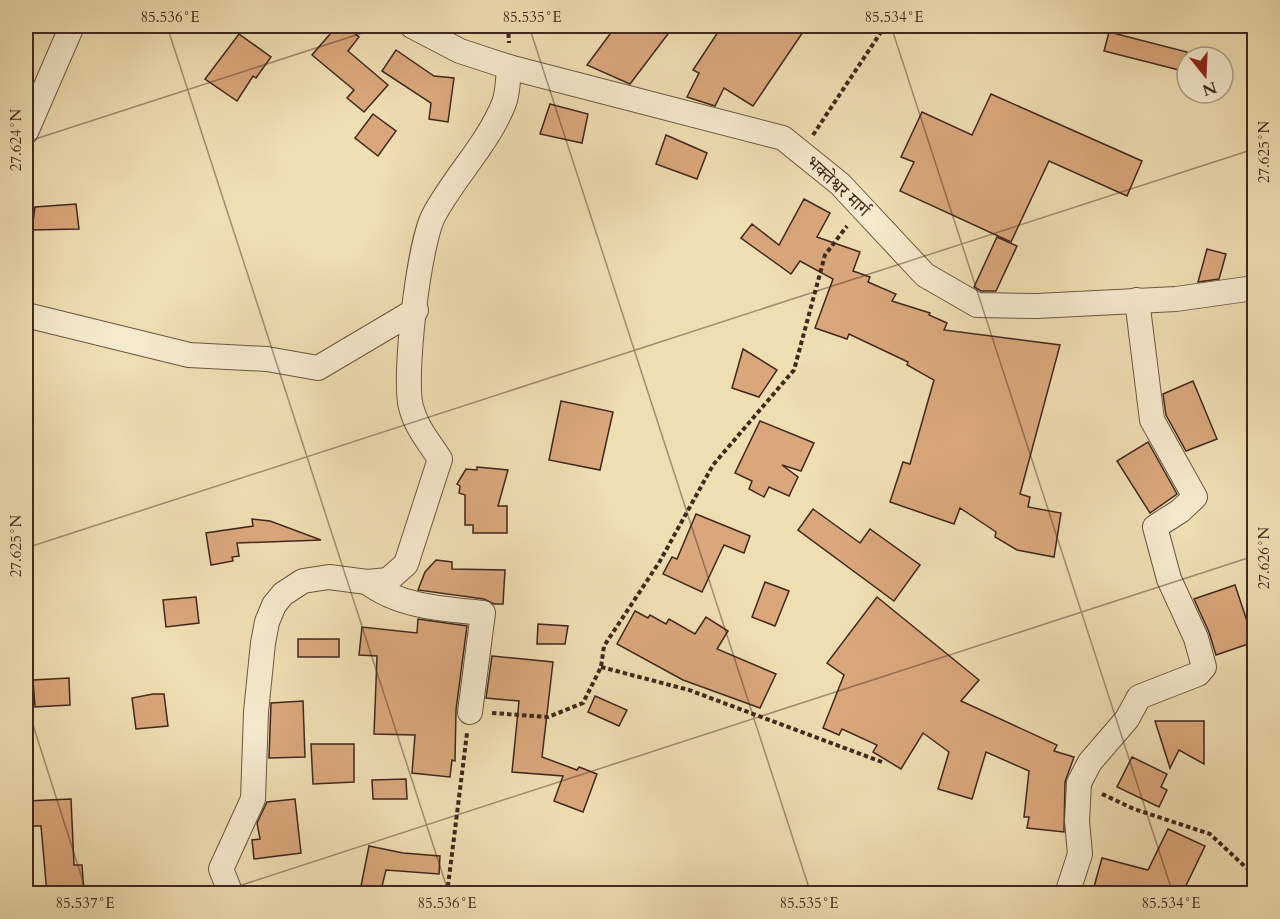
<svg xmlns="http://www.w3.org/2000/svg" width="1280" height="919" viewBox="0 0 1280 919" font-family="Cardo,'Noto Serif Devanagari',serif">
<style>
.building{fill:#daa77c;stroke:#40281d;stroke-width:1.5}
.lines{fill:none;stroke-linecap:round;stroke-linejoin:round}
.minor-casing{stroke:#6c5642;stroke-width:26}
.path{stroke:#40281d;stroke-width:4;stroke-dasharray:4.5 3;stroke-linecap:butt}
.minor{stroke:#f5eacd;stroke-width:24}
.ticks{fill:none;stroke:#40281d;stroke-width:1.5;stroke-opacity:0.45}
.labels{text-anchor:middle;stroke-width:5;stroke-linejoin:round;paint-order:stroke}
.street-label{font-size:18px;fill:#40281d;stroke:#f5eacd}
.neatline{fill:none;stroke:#40281d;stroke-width:2}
.ticks-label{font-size:15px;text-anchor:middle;fill:#40281d}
</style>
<rect width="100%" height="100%" fill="#efdeb2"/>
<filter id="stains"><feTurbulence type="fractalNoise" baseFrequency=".00333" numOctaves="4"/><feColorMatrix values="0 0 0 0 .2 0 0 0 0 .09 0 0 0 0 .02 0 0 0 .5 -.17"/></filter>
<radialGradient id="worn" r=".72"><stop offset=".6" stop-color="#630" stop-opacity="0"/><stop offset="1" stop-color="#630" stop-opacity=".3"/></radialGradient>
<g class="building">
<path d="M337,26H345L359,37L348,51L388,85L364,112L347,98L354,90L312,55Z"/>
<path d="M616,26H674L630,84L587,65Z"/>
<path d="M722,26H793L803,32L753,106L724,88L715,106L687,97L699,73L693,70Z"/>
<path d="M1109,32L1187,52V72L1104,51Z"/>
<path d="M239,34L271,57L256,78L253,76L237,101L205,79Z"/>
<path d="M396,50L434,76L454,78L448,122L429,119L431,103L382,71Z"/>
<path d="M991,94L1142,161L1127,196L1049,161L1011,242L900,191L914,162L901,157L922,112L972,135Z"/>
<path d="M550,104L588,114L582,143L540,134Z"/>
<path d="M373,114L396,131L378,156L355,138Z"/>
<path d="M666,135L707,153L697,179L656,164Z"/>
<path d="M804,199L830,213L817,237L860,252L853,271L870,277L868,282L896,294L892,301L930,313L929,315L947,323L944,330L1060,345L1020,494L1030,497L1028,507L1061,513L1054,557L1017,550L995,537L996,532L960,508L954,524L890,502L903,462L910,464L934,380L907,365L908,362L849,334L847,339L815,328L833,279L800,261L791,274L741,238L752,224L779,245Z"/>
<path d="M76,204L79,229L32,230L35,207Z"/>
<path d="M997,237L1017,246L996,291H981L974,287Z"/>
<path d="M1207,249L1226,254L1219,279L1198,282Z"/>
<path d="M743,349L777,370L759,397L732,388Z"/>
<path d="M1193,381L1217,439L1186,451L1166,415L1163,394Z"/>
<path d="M561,401L613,412L600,470L549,460Z"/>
<path d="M760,421L814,443L801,471L782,465L798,477L789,496L769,487L764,497L749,489L752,481L735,473Z"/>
<path d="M1148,442L1177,494L1150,513L1117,461Z"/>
<path d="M477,467L508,470L498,506H507V533H473V525H465V495L459,493L460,486L457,484L466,469L477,470Z"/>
<path d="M813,509L860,543L870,529L920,565L894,601L798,530Z"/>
<path d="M696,514L750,536L744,553L724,545L702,592L663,574L672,557L677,559Z"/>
<path d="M252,519L270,521L321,540L237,543L239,556L232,557L233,561L211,565L206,533L253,526Z"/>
<path d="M436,560L452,562V569L505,570L503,604H494L484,599L418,590L425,572Z"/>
<path d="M765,582L789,591L775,626L752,617Z"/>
<path d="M1235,585L1254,642L1216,655L1209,632L1194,599Z"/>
<path d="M196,597L199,623L166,627L163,600Z"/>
<path d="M877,597L979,680L961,701L1057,745L1054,751L1074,757L1065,782L1064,832L1027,828L1029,817H1024L1029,771L986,752L972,799L938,789L949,752L923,733L901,769L873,752L877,745L842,729L839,735L823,728L844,675L827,663Z"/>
<path d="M635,611L648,618L650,615L666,624L669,619L695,634L706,617L728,631L717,649L776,674L760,708L683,680L617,644Z"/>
<path d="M418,619L467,626L456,710L455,761L452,760L450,777L412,773L415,735L374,734L377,656L359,655L362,627L417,633Z"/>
<path d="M538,624L568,626L565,644H537Z"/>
<rect x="298" y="639" width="41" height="18"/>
<path d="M492,656L553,662L542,757L577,770L579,767L597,774L583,812L554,801L563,776L512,772L519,701L486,698Z"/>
<path d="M69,678L70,705L35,707L33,680Z"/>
<path d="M153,694H164L168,726L136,729L132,698Z"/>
<path d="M595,696L627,710L619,726L588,712Z"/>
<path d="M303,701L305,757L269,758L271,703Z"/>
<path d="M1155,721H1204V764L1179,750L1170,768Z"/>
<path d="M311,744H354V782L313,784Z"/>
<path d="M1132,757L1167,774L1161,787L1167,790L1159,807L1117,787Z"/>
<path d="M406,779L407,799H373L372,780Z"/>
<path d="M71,799L74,865H82L84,894H47L41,826H26V801Z"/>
<path d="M295,799L301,853L254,859L252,840L260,839L257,823L267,802Z"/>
<path d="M1168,829L1205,846L1182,894H1092L1102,858L1148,870Z"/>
<path d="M369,846L403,853L440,856L439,874L386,870L381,890L361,886Z"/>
</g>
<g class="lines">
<defs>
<g id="minor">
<path d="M412,26L460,51L509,67L783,138L840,184L925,275L977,305L1037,306L1176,299L1254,288"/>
<path d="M26,132L72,26"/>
<path d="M26,315L189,355L267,359L318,368L416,310"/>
<path d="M367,582C399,607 445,609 483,613L470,712"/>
<path d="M231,894L221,869L253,799L256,712L263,643L267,622L274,605L283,594L303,581L329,577L367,582L388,580L406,564L440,459C429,442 416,427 411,407C403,377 419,242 434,215C454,177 488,144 504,103C508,93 508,79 509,67"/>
<path d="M1067,894L1080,854L1077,821L1079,783L1090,762L1127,719L1139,697L1198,674L1204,667L1196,638L1169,579L1155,527L1180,511L1195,497L1152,420L1137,300"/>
</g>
</defs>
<use href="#minor" class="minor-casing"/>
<g class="path">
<path d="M508,26L509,43"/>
<path d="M813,135L885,26"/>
<path d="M601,667L689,690L882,762"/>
<path d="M492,713L548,717L583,703L601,667L604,646L660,561L713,465L794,370L825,255L847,226"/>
<path d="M1102,794L1134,809L1210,834L1254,875"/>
<path d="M447,894L467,733"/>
</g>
<use href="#minor" class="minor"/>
</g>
<path class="ticks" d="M167,26L449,894M529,26L811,894M891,26L1173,894M1253,26L1254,30M26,142L384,26M26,548L1254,149M26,703L87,894M214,894L1254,556"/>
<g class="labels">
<g class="street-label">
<text transform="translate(838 186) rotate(43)" y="6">भक्तेश्वर मार्ग</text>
</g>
</g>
<rect width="1280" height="919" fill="none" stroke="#efdeb2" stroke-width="66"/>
<g transform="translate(1205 75) rotate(162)"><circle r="28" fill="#f5eacd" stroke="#ad9c87" stroke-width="1.5"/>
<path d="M0-4.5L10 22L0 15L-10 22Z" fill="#8f2418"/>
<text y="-9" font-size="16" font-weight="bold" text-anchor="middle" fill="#40281d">N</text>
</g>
<rect x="33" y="33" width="1214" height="853" class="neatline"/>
<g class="ticks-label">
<text x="170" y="22">85.536°E</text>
<text x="532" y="22">85.535°E</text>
<text x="894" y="22">85.534°E</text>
<text transform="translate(16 140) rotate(-90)" y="5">27.624°N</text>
<text transform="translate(1264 152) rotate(-90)" y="5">27.625°N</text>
<text transform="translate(16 546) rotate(-90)" y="5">27.625°N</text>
<text transform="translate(1264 558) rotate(-90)" y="5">27.626°N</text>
<text x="85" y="908">85.537°E</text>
<text x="447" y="908">85.536°E</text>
<text x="809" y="908">85.535°E</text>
<text x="1171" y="908">85.534°E</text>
</g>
<rect width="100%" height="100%" filter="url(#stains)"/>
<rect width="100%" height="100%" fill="url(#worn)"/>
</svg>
